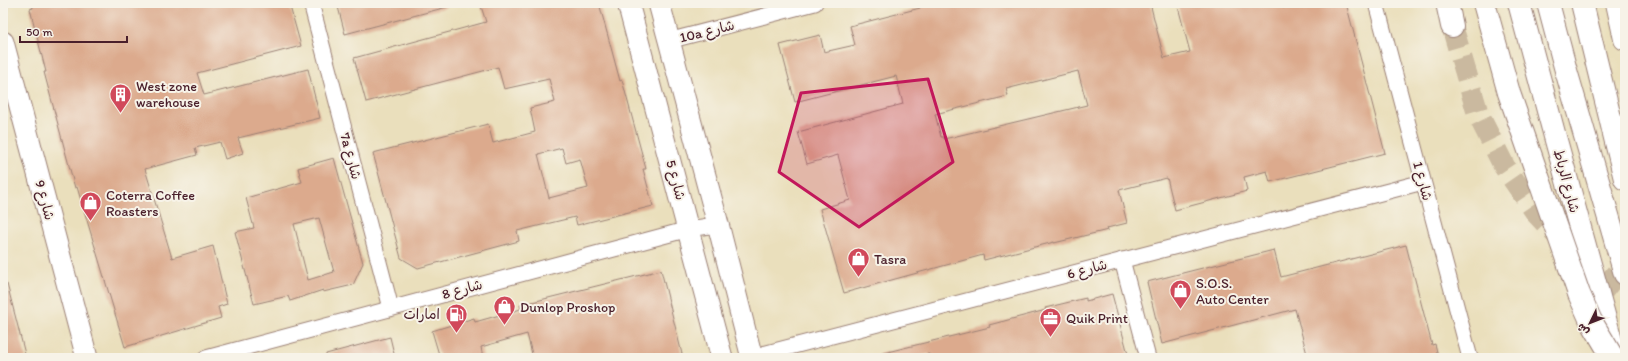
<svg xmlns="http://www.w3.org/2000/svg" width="1628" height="361" viewBox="0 0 1628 361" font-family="Itim,'Playpen Sans Arabic',sans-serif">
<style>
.building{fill:#dcaa8d;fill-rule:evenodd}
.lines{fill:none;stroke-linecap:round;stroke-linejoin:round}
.highway-tunnel{stroke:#cab99f;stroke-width:22;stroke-dasharray:22 11;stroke-linecap:butt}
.street-casing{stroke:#9a7f74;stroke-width:17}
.secondary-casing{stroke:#9a7f74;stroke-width:23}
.highway-casing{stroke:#9a7f74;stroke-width:24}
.street{stroke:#fff;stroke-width:15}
.secondary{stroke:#fff;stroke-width:21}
.highway{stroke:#fff;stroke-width:22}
.highway-bridge-casing{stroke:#9a7f74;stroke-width:24;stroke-linecap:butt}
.highway-bridge{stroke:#fff;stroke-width:22}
.marked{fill:#c2185b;fill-opacity:0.2;stroke:#c2185b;stroke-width:3;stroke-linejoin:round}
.labels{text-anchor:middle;stroke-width:4;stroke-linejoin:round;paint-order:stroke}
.street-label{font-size:14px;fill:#4a1f2b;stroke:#f7f3e8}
.poi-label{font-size:14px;fill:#4a1f2b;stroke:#f7f3e8;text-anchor:start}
</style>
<rect width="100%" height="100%" fill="#f7f3e8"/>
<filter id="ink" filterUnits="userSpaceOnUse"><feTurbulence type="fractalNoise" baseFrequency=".025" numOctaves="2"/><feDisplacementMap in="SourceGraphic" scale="8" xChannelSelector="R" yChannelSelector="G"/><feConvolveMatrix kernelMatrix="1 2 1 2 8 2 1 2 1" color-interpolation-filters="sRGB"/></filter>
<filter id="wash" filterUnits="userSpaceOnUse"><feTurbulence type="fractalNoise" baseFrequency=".012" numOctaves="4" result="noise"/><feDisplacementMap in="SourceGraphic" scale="16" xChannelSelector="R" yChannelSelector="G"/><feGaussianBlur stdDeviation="0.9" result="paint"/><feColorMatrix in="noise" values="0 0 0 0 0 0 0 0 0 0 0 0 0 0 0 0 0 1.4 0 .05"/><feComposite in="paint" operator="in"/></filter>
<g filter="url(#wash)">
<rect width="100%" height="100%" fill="#eadfbc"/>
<g id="blocks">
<g class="building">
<path d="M32,3H289L301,46L197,73L204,95L308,69L320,118L238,138L243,153L225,159L220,142L195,148L197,155L145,169L172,258L213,246L227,304L218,307L221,318L125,347L77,187L75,188L44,72H46L30,9L33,8Z"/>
<path d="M337,3H447V7L345,34Z"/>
<path d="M480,3H599L620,81L622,80L646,169H643L653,206L577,225L575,217L517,231L519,241L418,268L401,258L373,153L488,124L493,143L535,132L530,108L555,102L549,79L504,89L498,67L366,102L354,58L486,22ZM562,148L566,163L580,159L588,188L549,198L538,154Z"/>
<path d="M934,3H1150L1164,58L1190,52L1177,3H1281L1283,8L1302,3H1346L1385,153L1270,182L1267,171L1244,177L1247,191L1175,210L1167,178L1119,190L1127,223L1107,228L1108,230L1054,243V242L984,260L983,255L844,293L820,209L850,200L838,155L807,164L798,132L903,104L896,76L795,102L780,45L820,35L824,52L855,45L850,26L920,8V7ZM1078,71L1087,105L944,139V137H941L935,114L1008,96L1006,89Z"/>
<path d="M334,158L363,263L353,285L323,292V290L290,301L288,296L254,304L235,232L254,228L246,198L302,182L298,168ZM319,218L334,272L308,280L294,224Z"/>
<path d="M1406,245L1432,345L1435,344L1438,356L1429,358H1308L1295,309L1162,344L1147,282L1274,250L1281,277Z"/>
<path d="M661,270L683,358H533L527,334L481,347L483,358H440L432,331L474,318L475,322L521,309L520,305Z"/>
<path d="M7,284L26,358H3V285Z"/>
<path d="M1112,294L1129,358H930L929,354L910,358H880L879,354L990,327L989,325L1046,310L1045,308L1086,298V301Z"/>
<path d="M390,337L395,358H326V354Z"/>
</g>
</g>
</g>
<g filter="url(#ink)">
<use href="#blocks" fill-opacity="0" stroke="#9a7f74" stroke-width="1"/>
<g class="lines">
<path class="highway-tunnel" d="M1452,26L1478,114L1504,166L1537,214L1577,256L1625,294"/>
<defs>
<g id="street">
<path d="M311,3L391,308"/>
<path d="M1376,3L1470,358"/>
<path d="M668,41L815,3"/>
<path d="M1122,260L1148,358"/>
<path d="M751,357L1423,182"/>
<path d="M206,358L689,229L709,226L719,228"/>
</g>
<g id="secondary">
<path d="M628,3L722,358"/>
<path d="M659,3L719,228L752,358"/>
<path d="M3,42L87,358"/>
</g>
<g id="highway">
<path d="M1447,3L1452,26"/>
<path d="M1519,3L1554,133L1615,355"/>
<path d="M1548,3L1565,67L1625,274"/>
<path d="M1582,3L1625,179"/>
<path d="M1617,3L1625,39"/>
</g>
</defs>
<use href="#street" class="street-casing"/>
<use href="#secondary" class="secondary-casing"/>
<use href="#highway" class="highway-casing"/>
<use href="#street" class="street"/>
<use href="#secondary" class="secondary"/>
<use href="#highway" class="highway"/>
<defs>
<path id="highway-bridge" d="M1484,3L1509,93L1579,294L1591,321L1613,358"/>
</defs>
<use href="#highway-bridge" class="highway-bridge-casing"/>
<use href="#highway-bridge" class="highway-bridge"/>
</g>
</g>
<path class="marked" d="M928,79L953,162L859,227L779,172L801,93Z"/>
<defs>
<symbol id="building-pin" viewBox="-11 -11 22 30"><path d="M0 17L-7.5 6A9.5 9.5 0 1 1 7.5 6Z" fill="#d1495b" stroke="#f7f3e8"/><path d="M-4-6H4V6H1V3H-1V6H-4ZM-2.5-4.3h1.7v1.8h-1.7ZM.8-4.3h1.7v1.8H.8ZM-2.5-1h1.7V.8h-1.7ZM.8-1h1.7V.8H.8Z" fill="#fff"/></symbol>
<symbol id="shop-pin" viewBox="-11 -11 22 30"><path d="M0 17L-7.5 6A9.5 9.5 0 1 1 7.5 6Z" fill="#d1495b" stroke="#f7f3e8"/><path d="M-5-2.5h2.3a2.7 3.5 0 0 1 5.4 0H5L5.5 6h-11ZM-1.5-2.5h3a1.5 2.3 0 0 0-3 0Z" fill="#fff"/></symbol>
<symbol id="fuel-pin" viewBox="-11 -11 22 30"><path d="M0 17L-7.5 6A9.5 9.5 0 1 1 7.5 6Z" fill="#d1495b" stroke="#f7f3e8"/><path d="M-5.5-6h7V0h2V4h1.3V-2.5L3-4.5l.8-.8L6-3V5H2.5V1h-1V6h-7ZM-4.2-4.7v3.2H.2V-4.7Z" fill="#fff"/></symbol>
<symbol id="office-pin" viewBox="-11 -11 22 30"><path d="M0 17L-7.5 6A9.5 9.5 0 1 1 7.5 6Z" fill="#d1495b" stroke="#f7f3e8"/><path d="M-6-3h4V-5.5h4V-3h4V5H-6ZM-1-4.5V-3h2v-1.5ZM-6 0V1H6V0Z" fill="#fff"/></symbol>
</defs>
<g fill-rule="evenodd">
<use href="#building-pin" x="108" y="82" width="25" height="34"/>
<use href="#shop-pin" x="78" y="190" width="25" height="34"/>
<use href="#shop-pin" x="846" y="246" width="25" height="34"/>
<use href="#shop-pin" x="1168" y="278" width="25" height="34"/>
<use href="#shop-pin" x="492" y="294" width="25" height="34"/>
<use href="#fuel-pin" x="444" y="302" width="25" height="34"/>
<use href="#office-pin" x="1038" y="306" width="25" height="34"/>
</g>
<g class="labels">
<g class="street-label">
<text transform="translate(707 31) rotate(-14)" y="5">10a شارع</text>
<text transform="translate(351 156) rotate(75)" y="5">7a شارع</text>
<text transform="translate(676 180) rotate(75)" y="5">شارع 5</text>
<text transform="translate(1423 181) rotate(75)" y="5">شارع 1</text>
<text transform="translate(1567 181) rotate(75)" y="5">شارع الرباط</text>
<text transform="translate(45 200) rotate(75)" y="5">شارع 9</text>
<text transform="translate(1087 269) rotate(-15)" y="5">شارع 6</text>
<text transform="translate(462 289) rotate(-15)" y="5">شارع 8</text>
</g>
<g class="poi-label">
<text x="136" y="91">West zone<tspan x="136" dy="16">warehouse</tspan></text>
<text x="106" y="200">Coterra Coffee<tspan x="106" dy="16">Roasters</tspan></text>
<text x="874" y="264">Tasra</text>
<text x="1196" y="288">S.O.S.<tspan x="1196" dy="16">Auto Center</tspan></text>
<text x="520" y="312">Dunlop Proshop</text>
<text x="440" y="319" text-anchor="end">امارات</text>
<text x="1066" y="323">Quik Print</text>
</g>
</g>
<rect width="1628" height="361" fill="none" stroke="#f7f3e8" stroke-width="16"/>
<g transform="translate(1590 323) rotate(227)" stroke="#f7f3e8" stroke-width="3" paint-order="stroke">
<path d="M0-3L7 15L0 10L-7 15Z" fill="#4a1f2b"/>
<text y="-6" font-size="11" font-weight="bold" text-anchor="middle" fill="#4a1f2b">ش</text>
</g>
<path d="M20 36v6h107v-6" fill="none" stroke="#4a1f2b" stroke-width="2"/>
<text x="26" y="36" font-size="12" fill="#4a1f2b" stroke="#f7f3e8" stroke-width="3" paint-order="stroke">50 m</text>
</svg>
